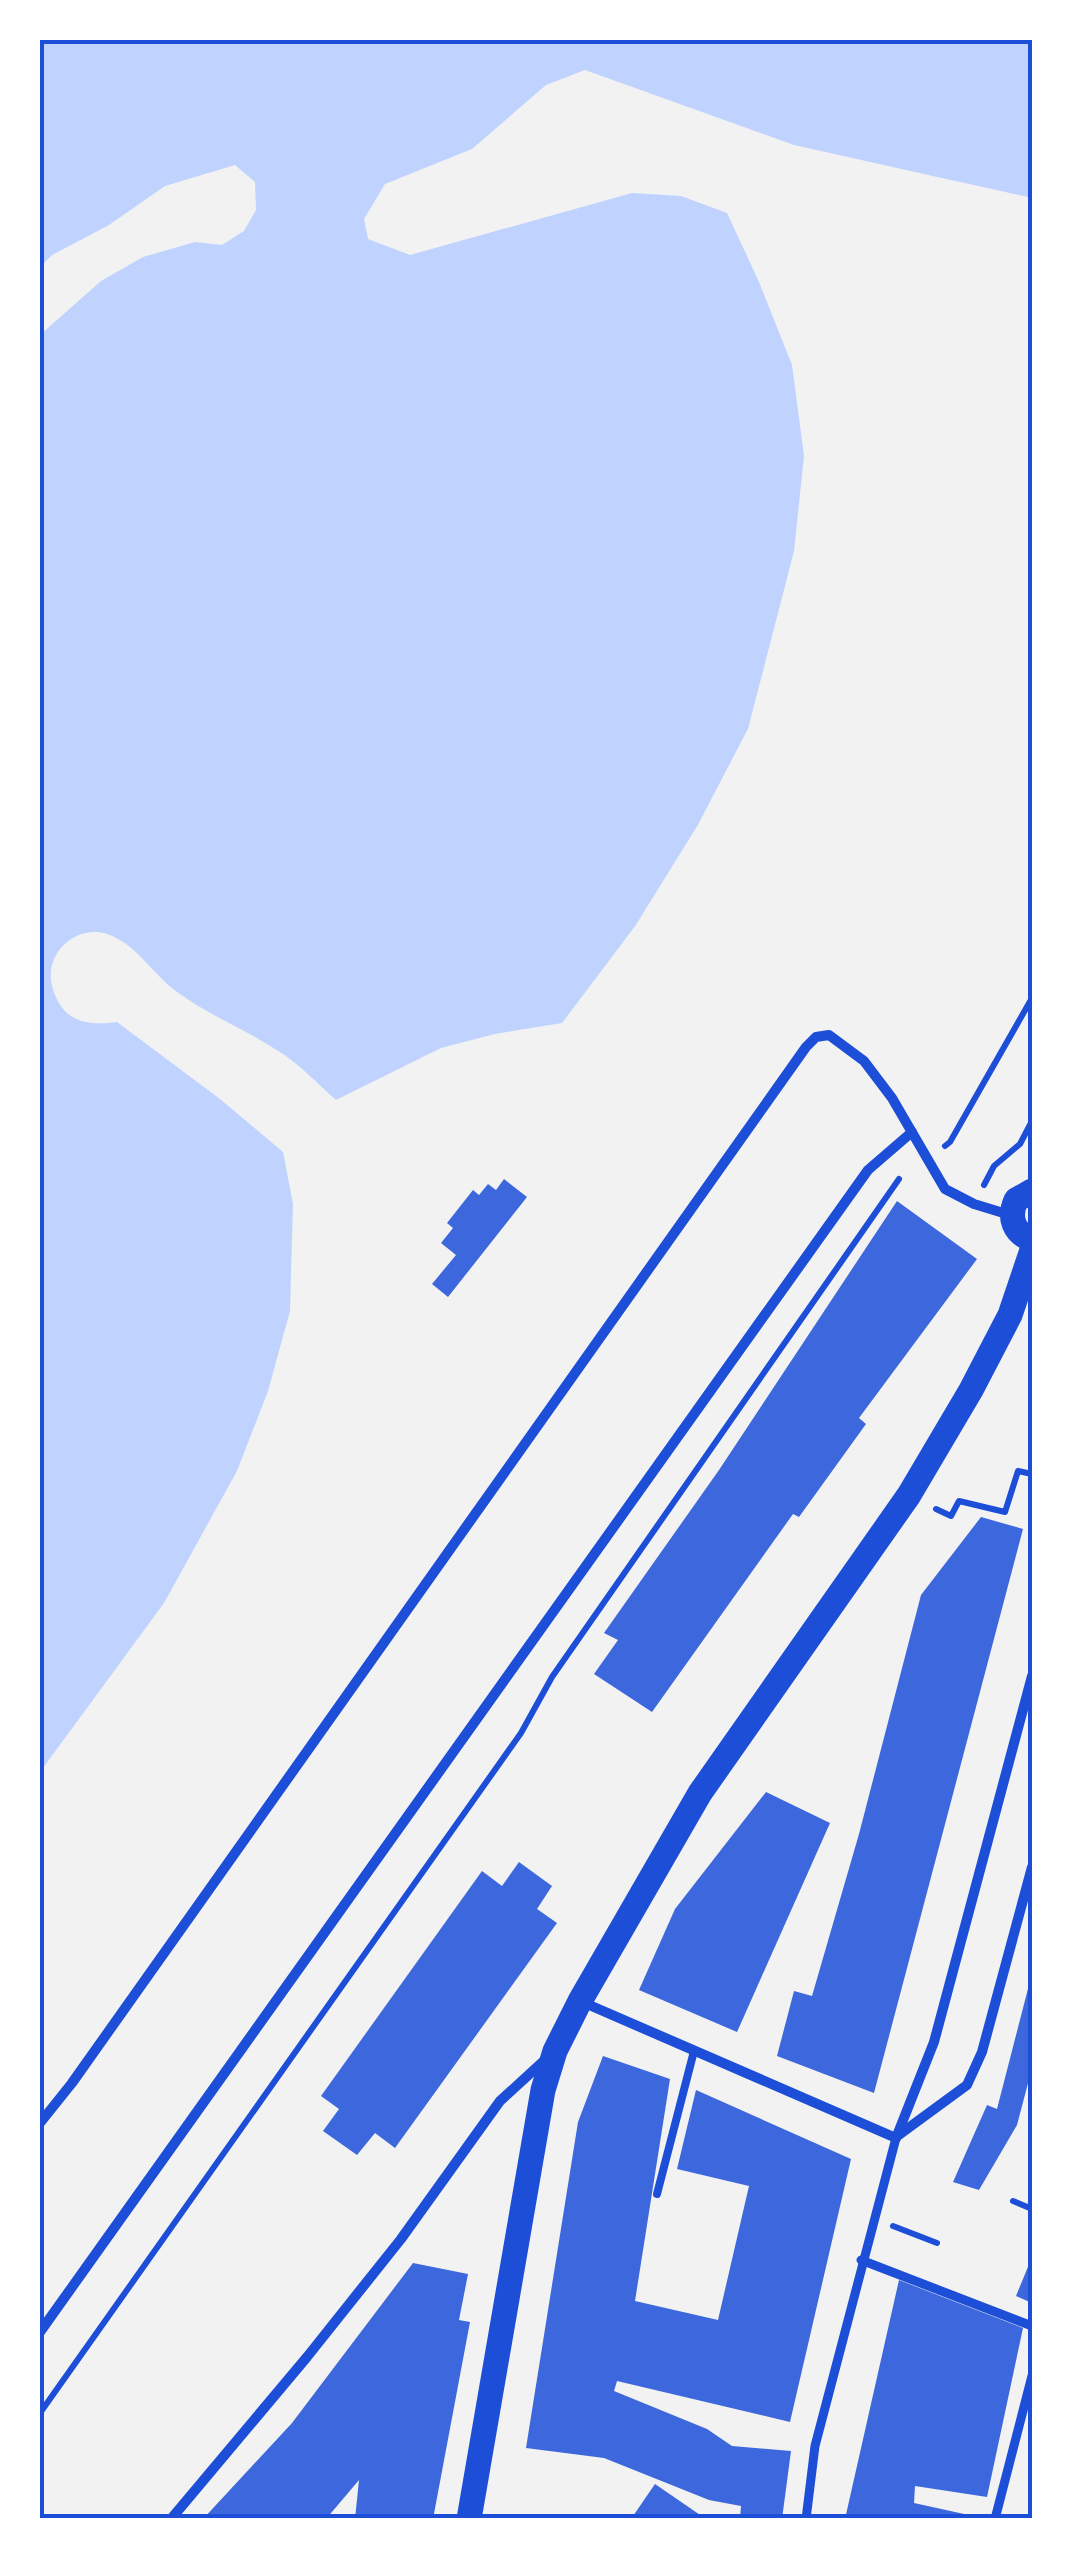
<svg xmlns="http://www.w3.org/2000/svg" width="1072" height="2559" viewBox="0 0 1072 2559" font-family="Roboto,sans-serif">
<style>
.water{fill:#bfd3fe}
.pier{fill:#f2f2f2}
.building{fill:#3d67dc}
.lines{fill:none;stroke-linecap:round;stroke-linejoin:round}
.path{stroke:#1d4ed8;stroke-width:6}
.service{stroke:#1d4ed8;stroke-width:8}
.pedestrian{stroke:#1d4ed8;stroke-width:9}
.minor{stroke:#1d4ed8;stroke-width:10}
.primary{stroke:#1d4ed8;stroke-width:25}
.neatline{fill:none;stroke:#1d4ed8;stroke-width:4}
</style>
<rect width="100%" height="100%" fill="#f2f2f2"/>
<path class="water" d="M40,40H1032V198L794,145L585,70L546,85L472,149L385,184L364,219L368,239L410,255L632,193L681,196L727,213L759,282L792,365L804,456L794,551L748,729L698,825L636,925L562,1023L495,1034L441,1048L336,1100C319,1085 302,1067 283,1054C249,1031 210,1016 177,992C152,974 137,944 107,934C75,924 44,954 52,986C62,1022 85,1026 117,1022L220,1099L283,1152L293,1204L290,1311L268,1391L237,1471L164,1603L40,1772Z"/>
<g class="pier">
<path d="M235,165L255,182L256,210L244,231L222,245L195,242L143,257L101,281L40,335V267L52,255L109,225L165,186Z"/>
<path d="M959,182L1032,198V203L957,186Z"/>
<path d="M753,727L702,827L640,928L593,992H586L636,925L698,825L748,729Z"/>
</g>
<g class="building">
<path d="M504,1179L527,1197L448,1297L432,1284L456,1255L441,1243L453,1228L447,1223L473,1190L479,1195L488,1184L496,1190Z"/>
<path d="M897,1201L977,1259L859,1418L866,1424L799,1517L793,1514L652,1712L594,1674L618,1640L604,1633L719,1470Z"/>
<path d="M981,1517L1023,1529L874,2093L777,2056L794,1991L812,1996L859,1834L921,1595Z"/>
<path d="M766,1792L830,1823L737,2032L639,1990L675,1909Z"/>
<path d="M519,1862L552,1886L537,1909L557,1923L395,2148L375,2133L357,2155L323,2131L339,2109L321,2096L482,1871L502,1886Z"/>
<path d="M1031,1977L1032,2068L1017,2125L979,2190L953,2182L987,2105L997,2109Z"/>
<path d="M603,2056L670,2079L635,2301L718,2320L749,2186L677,2169L696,2090L851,2159L790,2422L617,2381L614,2391L707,2429L732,2446L791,2451L782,2519H740L741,2506L709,2500L604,2458L526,2448L578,2122Z"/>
<path d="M1032,2257V2303L1016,2296Z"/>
<path d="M413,2263L468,2274L459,2320L470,2322L433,2519H355L359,2480L326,2519H203L292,2423Z"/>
<path d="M899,2280L1023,2328L987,2497L915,2486L914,2503L987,2519H845Z"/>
<path d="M655,2484L706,2519H631Z"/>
</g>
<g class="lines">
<g class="path">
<path d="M945,1146L950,1142L1032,998"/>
<path d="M984,1185L994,1166L1020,1144L1032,1121"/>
<path d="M936,1509L951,1516L959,1501L1005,1512L1018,1471L1032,1474"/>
<path d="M1013,2201L1032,2209"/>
<path d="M893,2226L937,2243"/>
<path d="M40,2413L521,1733L552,1677L899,1179"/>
</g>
<path class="service" d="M657,2194L694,2051"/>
<g class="pedestrian">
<path d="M861,2260L1032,2326"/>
<path d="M806,2519L815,2446L896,2138"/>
<path d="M995,2519L1032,2376"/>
</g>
<g class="minor">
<path d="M580,2001L896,2138"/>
<path d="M40,2123L72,2083L806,1047L816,1037L829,1035L864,1061L892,1098L945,1189L974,1204L1010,1215"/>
<path d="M896,2137L967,2085L982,2052L1032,1867"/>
<path d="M896,2138L934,2042L1032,1676"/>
<path d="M40,2332L868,1170L912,1132"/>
<path d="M171,2519L307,2357L401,2239L500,2101L547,2058"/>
</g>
<g class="primary">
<path d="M1032,1191L1016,1200C1008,1218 1014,1233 1032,1240"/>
<path d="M469,2519L543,2090L555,2051L580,2001L700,1793L909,1495L971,1390L1010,1315L1032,1250"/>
</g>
</g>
<rect width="1072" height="2559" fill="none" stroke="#ffffff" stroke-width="85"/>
<rect x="42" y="42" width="988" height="2474" class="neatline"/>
</svg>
